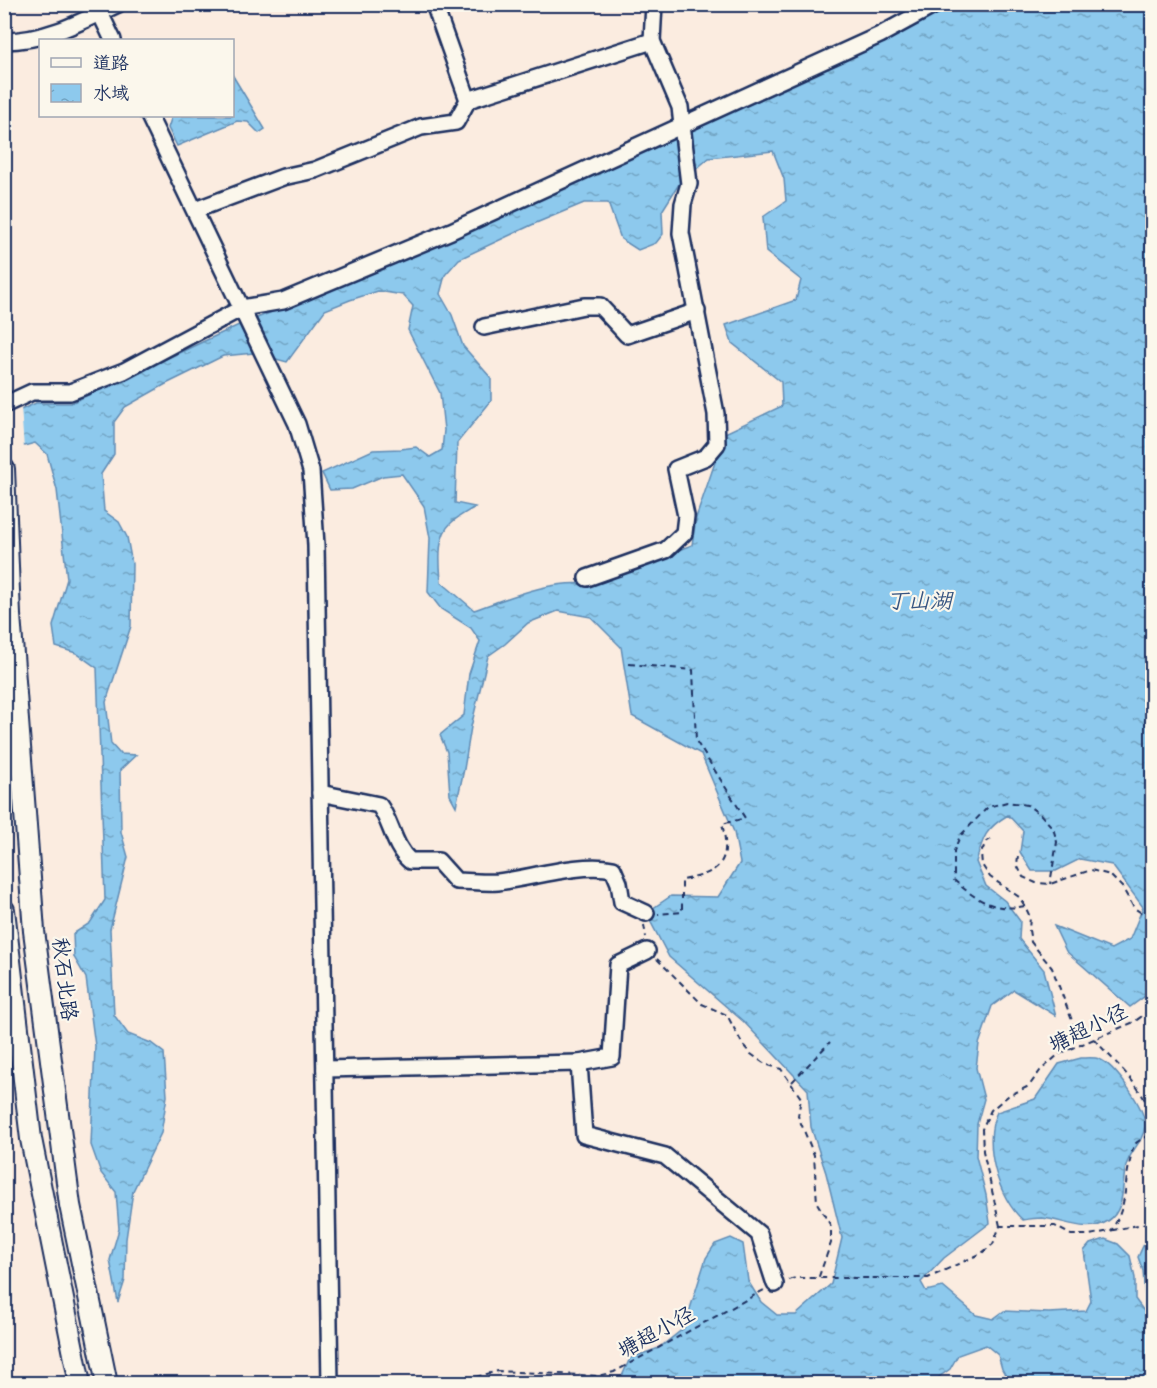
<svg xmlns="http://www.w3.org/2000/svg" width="1157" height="1388" viewBox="0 0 1157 1388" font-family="'Shantell Sans','LXGW WenKai TC',sans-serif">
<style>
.water{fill:url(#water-ripples);stroke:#5f8bb4;stroke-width:1.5;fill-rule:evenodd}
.pier{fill:#fbece0}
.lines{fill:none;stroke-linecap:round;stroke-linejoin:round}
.minor-casing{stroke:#1b2f5e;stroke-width:20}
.major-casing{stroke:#1b2f5e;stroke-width:24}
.path{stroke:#1b2f5e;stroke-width:2;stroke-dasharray:6 4.5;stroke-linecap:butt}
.minor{stroke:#fbf7ec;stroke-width:15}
.major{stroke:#fbf7ec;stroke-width:20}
.labels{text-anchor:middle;stroke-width:4.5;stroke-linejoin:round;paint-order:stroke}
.street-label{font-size:21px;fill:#1b2f5e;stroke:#fbf7ec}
.water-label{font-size:22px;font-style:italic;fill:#385682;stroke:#fbf7ec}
</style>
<defs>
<pattern id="water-ripples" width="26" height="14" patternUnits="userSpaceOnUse" patternTransform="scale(1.5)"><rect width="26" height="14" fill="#8dc9ed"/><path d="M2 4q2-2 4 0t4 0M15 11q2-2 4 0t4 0" fill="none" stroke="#72a4c3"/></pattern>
</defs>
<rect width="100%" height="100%" fill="#fbece0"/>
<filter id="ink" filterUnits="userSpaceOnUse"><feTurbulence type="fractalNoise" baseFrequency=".0167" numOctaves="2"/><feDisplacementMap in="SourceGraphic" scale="12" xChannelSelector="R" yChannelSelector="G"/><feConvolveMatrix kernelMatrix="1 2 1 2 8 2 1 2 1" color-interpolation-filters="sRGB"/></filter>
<g filter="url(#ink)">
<g class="water">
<path d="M959,5H1152V991L1130,1007L1066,951L1054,926L1111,949L1130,939L1143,907L1112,865L1080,859L1056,871H1032L1020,852L1023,831L1008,815C985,829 983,837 976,862L986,886L1005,901L1020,921L1019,939L1044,970L1056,1016L1014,990L992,1006L979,1044L976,1068L984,1099L977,1124L976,1156L986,1195L990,1223L944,1258L921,1282L926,1291L943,1287L976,1315L993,1319L1004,1311L1049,1313L1086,1311L1091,1301L1084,1251L1090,1244L1105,1239L1118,1244L1130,1256L1135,1278V1299L1146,1314H1152V1383H1010L1002,1369L998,1355L986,1345L958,1355L950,1369L939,1377L938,1383H619L630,1358L659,1348L684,1328L706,1258L715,1244L731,1238L743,1244L748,1281L761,1302L777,1315H796L831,1284L842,1238L826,1173L811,1127L808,1090L744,1022L669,957L646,913L671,896L718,897L740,863L734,832L701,754L632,716L621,647L591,617L558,611L528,623L505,644L488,656L471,727L464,769L456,806L450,795L447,752L440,735L464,715L469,674L480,641L471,628L441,609L428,592L430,538L424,506L402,474L383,476L352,489L330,490L322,473L373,450L401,449L416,447L430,457L442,450L444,430L440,393L408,330L413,306L403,295L378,291L350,300L325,310L287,362L254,353L223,356L166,384L125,407L114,422V454L101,474L104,511L119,522L127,537L132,564L131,626L106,702L111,744L120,754L136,755L120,770L121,832L128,857L110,929L114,1015L128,1034L151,1043L164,1053L167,1096L161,1133L133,1191L126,1239L125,1280L118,1302L110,1260L119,1229L116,1192L101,1173L91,1145L95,1046L86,978L74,957L73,934L90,923L105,900L97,668L76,653L56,647L53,626L67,579L57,490L47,454L35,443L5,451V417L36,403H71L239,325L312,296L376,257L444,243L491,215L695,128L823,68L894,31ZM773,151L784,179L786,201L763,217L766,252L801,280L796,300L726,325L732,343L781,382L782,406L725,433L696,518L692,545L587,584C549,580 509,598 474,610L441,582C440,564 436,537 451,523C457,517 467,512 475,507L455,503L457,443L491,401V378L463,346L452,315L440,294L445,275L459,259L536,223L584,203H608L621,239L638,250L656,243L663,234L662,211L679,184L709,158Z"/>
<path d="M233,76L265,129L259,133L248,122L237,121L177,146L168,128L172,116H232Z"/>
<path d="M1081,1058C1087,1058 1095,1057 1099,1059C1115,1065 1146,1109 1145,1126C1143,1143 1130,1150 1126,1166C1121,1184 1126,1210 1108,1221C1087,1234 1064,1220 1042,1218C1036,1218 1029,1219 1023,1220C998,1199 982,1142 997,1112L1035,1099L1059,1064Z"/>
<path d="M1152,1236V1302L1145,1299L1143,1271L1138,1257L1144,1244Z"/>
</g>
<path class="pier" d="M21,407L24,449L4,454V414Z"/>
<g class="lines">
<defs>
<g id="minor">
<path d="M434,4L468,100"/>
<path d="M100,13L113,40"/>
<path d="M4,41C46,41 81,22 118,4"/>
<path d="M149,116L297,424L311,471L316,545L330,1384"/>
<path d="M195,210L283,177L315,170L421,127L456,122L468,100L652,41"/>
<path d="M484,327L584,306H600L627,335L697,311"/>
<path d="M4,405L32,392H70L124,371L242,308L283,301L451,231L880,35L937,4"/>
<path d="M587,578L666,550L684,533L686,516L676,469L706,457L717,444L716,414L681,233L683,204L689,184L682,125L680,107L652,41L654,4"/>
<path d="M320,793L379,805C392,823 393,846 410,861H438L456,881C469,881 484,883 498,882C532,878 580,862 613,869L619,883L622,902L646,913"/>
<path d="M579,1063L612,1057L618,965L647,951"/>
<path d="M325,1069L579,1063L584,1135L665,1156L759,1234L775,1284"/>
</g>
<g id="major">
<path d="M4,469L10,615L34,931L70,1205L107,1384"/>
<path d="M4,910L31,1139L80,1384"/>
</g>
</defs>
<use href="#minor" class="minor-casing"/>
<use href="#major" class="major-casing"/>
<g class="path">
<path d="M629,664L693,670L696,741L745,818L722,824C732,862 719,874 682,880V912L658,914"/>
<path d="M991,839L986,842L981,853L982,865L990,877L1019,897L1025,906L1030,917L1029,930L1031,942L1052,968L1081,1044"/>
<path d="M1018,856L1017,865L1023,877L1036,883L1050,884L1091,870L1110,875L1122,887L1134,908L1152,920"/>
<path d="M1025,906C994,912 976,900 954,880V851L960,836L988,807L1007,802L1027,805L1040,814L1053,828L1057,842L1050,884"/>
<path d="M644,925L646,937"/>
<path d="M657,959L702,1004L727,1015L743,1045L751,1054L765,1064L781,1069L801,1098L798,1116L814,1155L817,1203L831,1226V1243L818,1279"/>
<path d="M1094,1039C1113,1061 1157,1098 1151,1129C1150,1139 1140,1138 1135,1144C1132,1148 1131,1156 1130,1161C1123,1190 1128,1204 1111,1231"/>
<path d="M792,1082L830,1042"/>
<path d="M1000,1226L983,1151L982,1129L991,1110L1008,1096L1029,1086L1040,1071L1059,1054L1134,1022L1152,1009"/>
<path d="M789,1280L795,1278H928L982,1253L993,1244L1000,1226H1055L1071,1235H1090L1152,1222"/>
<path d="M469,1384L472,1378L498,1371L598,1376L614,1372L764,1290"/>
</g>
<use href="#minor" class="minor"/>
<use href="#major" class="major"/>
</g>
</g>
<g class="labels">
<g class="street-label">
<text transform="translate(65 979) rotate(83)" y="7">秋石北路</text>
<text transform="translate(1088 1028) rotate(-26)" y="7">塘超小径</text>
<text transform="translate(656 1332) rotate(-29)" y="7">塘超小径</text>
</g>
<g class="water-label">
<text x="919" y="608">丁山湖</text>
</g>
</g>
<rect width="1157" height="1388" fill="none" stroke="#fbf7ec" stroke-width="24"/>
<rect x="12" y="12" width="1133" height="1364" fill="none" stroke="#1b2f5e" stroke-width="2" filter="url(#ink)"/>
<rect x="39" y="39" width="195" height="78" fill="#fbf7ec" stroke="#a1a7b3" stroke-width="1.5"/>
<rect x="51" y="58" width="30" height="9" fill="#fbf7ec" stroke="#a1a7b3" stroke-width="1.5"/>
<text x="93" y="69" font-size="18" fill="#1b2f5e">道路</text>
<rect x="51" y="84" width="30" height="18" fill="url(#water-ripples)" stroke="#a1a7b3" stroke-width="1.5"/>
<text x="93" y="99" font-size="18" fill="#1b2f5e">水域</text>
</svg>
